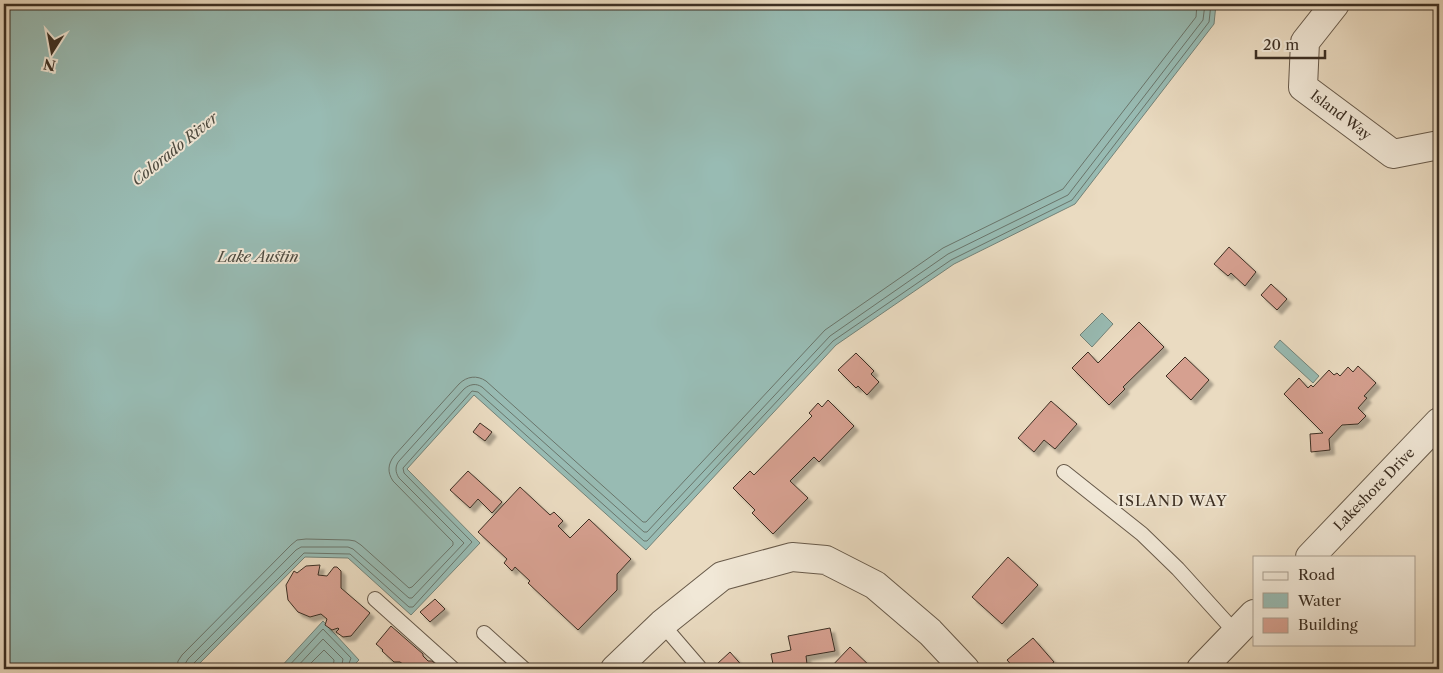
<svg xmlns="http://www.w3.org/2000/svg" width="1443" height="673" viewBox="0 0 1443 673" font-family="'Libre Caslon Text',serif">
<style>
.water{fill:#98bbb3;stroke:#738379}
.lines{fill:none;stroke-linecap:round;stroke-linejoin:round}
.shore{stroke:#6a756b;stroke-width:1}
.building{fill:#d6a090;stroke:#3c2f23;filter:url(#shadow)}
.lane-casing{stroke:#685a4a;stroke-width:16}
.street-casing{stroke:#685a4a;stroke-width:30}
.lane{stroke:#f1e8d7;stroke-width:14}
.street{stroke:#f1e8d7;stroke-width:28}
.labels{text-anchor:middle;stroke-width:4;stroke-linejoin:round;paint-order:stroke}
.street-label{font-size:14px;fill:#3c2f23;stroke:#f1e8d7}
.water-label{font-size:15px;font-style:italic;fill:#4e4b40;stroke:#f1e8d7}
.neighbourhood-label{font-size:15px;letter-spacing:1px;fill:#3c2f23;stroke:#f1e8d7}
</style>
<defs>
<filter id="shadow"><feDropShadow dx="4.5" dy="4.5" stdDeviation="1" flood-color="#0004"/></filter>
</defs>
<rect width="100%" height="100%" fill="#eadbc1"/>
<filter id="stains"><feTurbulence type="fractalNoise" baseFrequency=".004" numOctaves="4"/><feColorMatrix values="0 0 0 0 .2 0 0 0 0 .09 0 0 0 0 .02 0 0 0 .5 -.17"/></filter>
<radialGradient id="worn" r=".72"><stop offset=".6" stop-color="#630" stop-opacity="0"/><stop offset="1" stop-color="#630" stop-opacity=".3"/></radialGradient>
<g class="water">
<path d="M4,4H1216L1214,24L1075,204L954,264L836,345L646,550L474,395L407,469L480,543L411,615L348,558L305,557L194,669H4Z"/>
<path d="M1102,313L1113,324L1092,347L1080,335Z"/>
<path d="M1280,340L1319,376L1313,383L1274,347Z"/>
<path d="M323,621L359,660L350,669H279Z"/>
</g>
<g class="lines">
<g class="shore">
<path d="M177,669L178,661L182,655L291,545L297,540L306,539L349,540L355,541L361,545L409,588L412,587L453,545V542L393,481C387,472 388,464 394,456L459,384C467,376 477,375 486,381L643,522H646L825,330L943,248L1063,189L1196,17L1197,4"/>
<path d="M185,669V664L188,659L296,550L301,547H348L353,549L409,598H412L464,543L399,478C395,472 395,466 399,461L464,389C470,384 476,383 482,387L644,532H647L830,336L948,254L1068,195L1203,20L1205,4"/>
<path d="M191,669L193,664L304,553L350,554L409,607H413L472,542L404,473L403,468L472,391L478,392L644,541H647L833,341L951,260L1072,200L1209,22L1211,4"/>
<path d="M286,669L323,629L351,658L347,669"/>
<path d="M295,669L323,639L343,659L341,669"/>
<path d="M305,669L324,650L334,660L333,669"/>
</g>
</g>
<g class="building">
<path d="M1229,247L1256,272L1245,286L1231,273L1228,276L1214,264Z"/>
<path d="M1271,284L1287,299L1277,310L1261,295Z"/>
<path d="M1139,322L1164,347L1123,387L1125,389L1109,405L1072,368L1088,352L1098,363Z"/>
<path d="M856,353L874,371L871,374L879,382L867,395L858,386L856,388L838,370Z"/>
<path d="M1185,357L1209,380L1191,400L1166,376Z"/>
<path d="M1358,366L1376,383L1364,396L1367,398L1358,408L1366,416L1358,424L1342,425L1329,439L1330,450L1311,452L1310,434L1323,433L1284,394L1299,378L1308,388L1311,385L1313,387L1329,370L1334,375L1337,373L1340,376L1348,367L1353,372Z"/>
<path d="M828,400L854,426L819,462L814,457L790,481L808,498L773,534L752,513L755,510L733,488L750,471L754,475L812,416L809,413L818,403L822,407Z"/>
<path d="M1051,401L1077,424L1055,449L1044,440L1034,452L1018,438Z"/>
<path d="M480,423L492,432L485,441L473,432Z"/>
<path d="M468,471L502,502L492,513L478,499L470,508L450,490Z"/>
<path d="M520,487L550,515L554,512L563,521L558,526L570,538L589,519L631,559L617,574V590L578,630L528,583L530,581L515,567L512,571L504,563L507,559L478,532Z"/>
<path d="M1008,557L1038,585L1002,624L972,597Z"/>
<path d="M320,565L318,575L327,576L334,567H337L341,571V588L370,613L351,636L343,637L336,632L339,629L338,628L332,630L325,625L327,619L321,614L310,617L298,612L288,600L286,585L294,571L297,573L306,566Z"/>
<path d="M435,599L445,609L430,622L420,612Z"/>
<path d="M391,626L423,654V656L428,661H432L442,669H407V667L400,662H394L382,651L383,650L376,644Z"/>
<path d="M830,628L835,651L806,656L807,664L782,669H774L771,654L791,650L788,636Z"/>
<path d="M1033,638L1054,662L1045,669H1015L1007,660Z"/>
<path d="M850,647L873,669H829Z"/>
<path d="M730,652L745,669H715L719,665L717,664Z"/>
<path d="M382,663L389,669L377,668Z"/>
</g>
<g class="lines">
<defs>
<g id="lane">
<path d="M1064,472L1142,534L1178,569L1236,633"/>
<path d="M375,599L453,669"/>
<path d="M662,624L699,667L697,669"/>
<path d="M484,633L524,669"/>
</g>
<g id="street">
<path d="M1335,4L1305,42L1303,87L1393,154L1439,145"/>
<path d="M1310,557L1439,422"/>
<path d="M615,669L662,624L722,576L792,557L826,560L875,585L930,632L965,669"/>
<path d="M1201,669L1254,614"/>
</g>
</defs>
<use href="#lane" class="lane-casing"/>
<use href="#street" class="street-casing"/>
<use href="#lane" class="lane"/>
<use href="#street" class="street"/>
</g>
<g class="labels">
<g class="street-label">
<text transform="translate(1341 115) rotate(37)" y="5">Island Way</text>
<text transform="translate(1374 489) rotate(-46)" y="5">Lakeshore Drive</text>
</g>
<g class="water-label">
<text transform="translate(175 149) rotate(-39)" y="5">Colorado River</text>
<text x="258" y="262">Lake Austin</text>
</g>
<g class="neighbourhood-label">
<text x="1173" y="506">ISLAND WAY</text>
</g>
</g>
<rect width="1443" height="673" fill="none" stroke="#eadbc1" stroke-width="20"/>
<rect x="5" y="5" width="1433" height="663" fill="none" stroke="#3c2f23" stroke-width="2.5"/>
<rect x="10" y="10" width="1423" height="653" fill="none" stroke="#3c2f23"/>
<rect x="1253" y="556" width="162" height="90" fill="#f1e8d7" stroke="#a99e8f"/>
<rect x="1263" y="572" width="25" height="8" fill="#f1e8d7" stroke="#a99e8f"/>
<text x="1298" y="580" font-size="15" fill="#3c2f23">Road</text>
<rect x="1263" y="593" width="25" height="15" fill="#98bbb3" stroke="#a99e8f"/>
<text x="1298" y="606" font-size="15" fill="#3c2f23">Water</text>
<rect x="1263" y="618" width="25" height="15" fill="#d6a090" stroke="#a99e8f"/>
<text x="1298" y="630" font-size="15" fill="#3c2f23">Building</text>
<g transform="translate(52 52) rotate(191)" stroke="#f1e8d7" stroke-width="4" paint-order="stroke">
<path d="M0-4L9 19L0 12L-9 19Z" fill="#3c2f23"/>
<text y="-8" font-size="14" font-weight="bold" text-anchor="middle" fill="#3c2f23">N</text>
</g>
<path d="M1256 50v8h69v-8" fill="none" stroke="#3c2f23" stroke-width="2.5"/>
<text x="1263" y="50" font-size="15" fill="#3c2f23" stroke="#f1e8d7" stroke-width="4" paint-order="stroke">20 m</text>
<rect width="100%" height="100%" filter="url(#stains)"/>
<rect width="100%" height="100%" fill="url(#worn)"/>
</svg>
